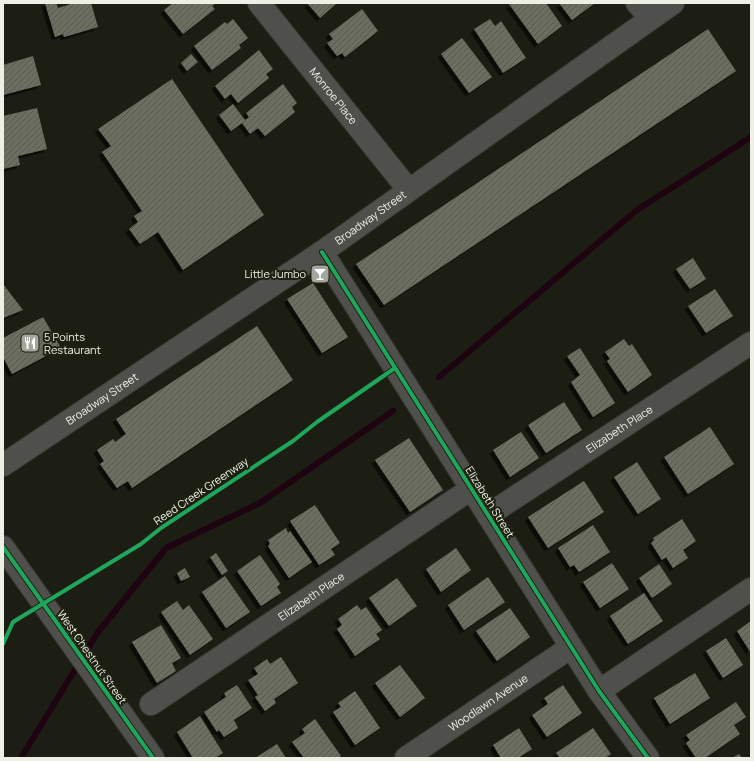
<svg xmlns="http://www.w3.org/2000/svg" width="754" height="761" viewBox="0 0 754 761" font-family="Manrope,sans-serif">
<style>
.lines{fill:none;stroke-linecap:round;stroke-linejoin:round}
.stream{stroke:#1e0311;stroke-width:6}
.building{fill:url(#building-hatch);filter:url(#shadow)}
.minor-casing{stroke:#383932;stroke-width:24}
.tertiary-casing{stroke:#383932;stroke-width:24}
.secondary-casing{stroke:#383932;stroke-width:24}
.minor{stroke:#4f504b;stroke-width:22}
.tertiary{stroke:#4f504b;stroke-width:22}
.secondary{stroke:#4f504b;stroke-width:22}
.cycleway-casing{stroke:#1e2111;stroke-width:6}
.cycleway{stroke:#20a55d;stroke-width:4}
.labels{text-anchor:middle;stroke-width:4;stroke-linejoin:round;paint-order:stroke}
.street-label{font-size:11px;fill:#eef0e6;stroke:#1e2111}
.poi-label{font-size:11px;fill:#eef0e6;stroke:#1e2111;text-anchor:end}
</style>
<defs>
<pattern id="building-hatch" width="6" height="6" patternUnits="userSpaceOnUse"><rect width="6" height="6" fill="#6c6e60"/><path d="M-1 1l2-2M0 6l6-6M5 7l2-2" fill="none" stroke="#585951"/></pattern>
<filter id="shadow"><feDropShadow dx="-3.5" dy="3.5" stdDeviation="0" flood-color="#0009"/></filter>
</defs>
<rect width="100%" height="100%" fill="#1c1e14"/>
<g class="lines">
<g class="stream">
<path d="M439,377L637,210L751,137"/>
<path d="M84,655L98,632L166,548L260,503L393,411"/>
<path d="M21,758L79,663"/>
</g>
</g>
<g class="building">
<path d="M45,3H56L58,8L74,3H91L98,27L64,37L63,34L55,37Z"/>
<path d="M173,3H216L212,6L215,9L183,34L164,10Z"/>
<path d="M307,3H337L320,18Z"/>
<path d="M546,3L562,26L538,44L509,4Z"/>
<path d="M559,3H595L572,20Z"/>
<path d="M362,9L378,31L345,57L342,53L337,56L327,43L333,39L329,34Z"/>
<path d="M233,19L248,38L239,45L241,48L212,70L194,46L225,22L227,24Z"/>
<path d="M490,19L495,26L501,21L526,58L503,73L474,29Z"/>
<path d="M708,29L736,71L384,305L356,264Z"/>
<path d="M462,38L492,77L469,93L441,54Z"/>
<path d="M259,50L273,69L266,74L269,78L238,103L231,94L225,99L215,86Z"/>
<path d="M191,54L198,62L187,71L181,63Z"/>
<path d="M33,56L41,85L3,95V65Z"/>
<path d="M172,79L264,215L183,270L158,232L140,244L129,229L138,222L134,216L142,211L102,152L111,146L98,129Z"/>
<path d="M283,84L297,103L292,107L295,112L265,136L258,128L250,134L242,123L231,131L219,115L233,104L245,120L249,117L246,113Z"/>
<path d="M37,108L47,149L18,156L20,165L3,169V116Z"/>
<path d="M693,258L706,279L690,289L676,269Z"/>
<path d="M313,283L348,337L322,353L287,299Z"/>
<path d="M3,284L23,310L3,318Z"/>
<path d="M715,289L733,316L706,333L688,306Z"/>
<path d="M43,317L61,348L12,374L3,357V338Z"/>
<path d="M257,326L293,380L132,488L128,481L117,488L100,464L104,461L97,450L113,439L115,442L126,434L116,419Z"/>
<path d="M624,339L629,346L632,344L652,375L628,392L607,361L610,359L605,352Z"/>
<path d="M580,348L615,403L593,417L571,382L580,375L567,356Z"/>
<path d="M564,402L582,430L546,453L528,425Z"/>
<path d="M710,427L734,464L688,494L664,457Z"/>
<path d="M521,432L539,458L510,477L493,450Z"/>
<path d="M409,438L443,490L410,512L375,460Z"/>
<path d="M637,462L661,499L638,514L614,477Z"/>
<path d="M584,481L604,512L548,548L528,517Z"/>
<path d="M315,505L340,543L331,549L335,555L319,565L290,521Z"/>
<path d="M682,519L696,541L683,550L688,558L673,568L666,557L662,560L651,543L654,540L653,538Z"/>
<path d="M593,525L610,552L579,572L574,565L570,567L558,548Z"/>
<path d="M286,528L288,533L290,531L312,562L289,578L268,546L270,544L268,540Z"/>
<path d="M456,548L471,570L441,592L426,569Z"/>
<path d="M216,553L228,571L222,575L210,557Z"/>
<path d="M260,555L280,584L277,587L281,593L261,606L237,571Z"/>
<path d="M612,563L629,589L600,608L583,582Z"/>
<path d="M659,564L672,584L652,598L639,578Z"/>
<path d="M185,568L190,577L181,581L177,573Z"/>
<path d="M225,576L250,612L226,628L202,592Z"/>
<path d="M488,577L505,602L464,630L448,605Z"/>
<path d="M397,578L417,606L389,626L369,598Z"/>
<path d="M644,593L663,621L628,644L610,616Z"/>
<path d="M177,601L183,610L189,605L213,639L190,655L161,612Z"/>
<path d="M357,605L361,610L366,607L382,630L376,634L380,639L355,656L337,629L342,625L338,619Z"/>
<path d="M510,608L530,637L497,661L476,631Z"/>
<path d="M751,621V653L737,631Z"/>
<path d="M161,625L181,658L172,663L176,671L157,683L132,642Z"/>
<path d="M726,638L743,665L723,678L706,651Z"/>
<path d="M281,657L298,683L274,699L276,703L265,711L255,697L258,695L248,680L258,674L254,668L267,659L270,664Z"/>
<path d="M400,665L425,698L400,717L375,683Z"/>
<path d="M695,673L710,698L670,724L654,698Z"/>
<path d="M237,685L252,708L234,720L238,728L224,737L219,730L217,732L204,712L226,697L224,693Z"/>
<path d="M563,685L582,713L547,737L532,715L548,704L544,698Z"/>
<path d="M355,691L380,728L355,745L333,712L341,707L338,703Z"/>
<path d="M736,702L746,717L734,725L740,734L705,758H696L686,743L690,740L686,735Z"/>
<path d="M200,716L223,753L215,758H193L177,732Z"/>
<path d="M315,719L341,756L338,758H304L292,742L305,733L302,729Z"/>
<path d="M519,728L532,749L518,758H501L493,745Z"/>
<path d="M593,728L611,754L605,758H560L556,753Z"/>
<path d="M277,744L286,758H255Z"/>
<path d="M739,754L742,758H732Z"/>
</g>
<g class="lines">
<defs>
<g id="minor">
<path id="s1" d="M259,3L408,189"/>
<path d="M637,3L651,18"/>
<path d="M322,252L599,691L648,758"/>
<path id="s2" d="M488,515L751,343"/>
<path d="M599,691L751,589"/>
<path id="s3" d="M151,704L471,489"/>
<path id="s4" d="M406,758L571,647"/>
</g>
<path id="tertiary" d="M3,547L153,758"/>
<g id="secondary">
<path id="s5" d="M3,465L322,252L673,3"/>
</g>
</defs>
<use href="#minor" class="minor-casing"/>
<use href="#tertiary" class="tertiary-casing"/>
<use href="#secondary" class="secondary-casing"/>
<use href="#minor" class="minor"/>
<use href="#tertiary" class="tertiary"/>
<use href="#secondary" class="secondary"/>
<defs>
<g id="cycleway">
<path d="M322,252L599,691L648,758"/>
<path d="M3,547L153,758"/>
<path d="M3,644L13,622L141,544L161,528L293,441L317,422L395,368"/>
</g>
</defs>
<use href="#cycleway" class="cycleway-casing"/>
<use href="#cycleway" class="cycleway"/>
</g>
<defs>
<symbol id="bar-square" viewBox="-11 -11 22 22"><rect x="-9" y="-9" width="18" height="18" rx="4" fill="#a4a69c" stroke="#1e2111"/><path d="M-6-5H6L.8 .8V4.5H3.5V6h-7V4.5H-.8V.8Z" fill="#fff"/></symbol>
<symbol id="restaurant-square" viewBox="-11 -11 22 22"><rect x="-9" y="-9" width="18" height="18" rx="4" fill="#a4a69c" stroke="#1e2111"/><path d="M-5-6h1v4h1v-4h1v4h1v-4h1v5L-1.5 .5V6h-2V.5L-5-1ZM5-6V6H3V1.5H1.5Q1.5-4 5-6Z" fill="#fff"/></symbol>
</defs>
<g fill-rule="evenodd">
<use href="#bar-square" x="309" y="263" width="22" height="22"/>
<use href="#restaurant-square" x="19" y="332" width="22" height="22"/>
</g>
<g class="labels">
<g class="street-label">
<text dy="4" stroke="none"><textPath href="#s1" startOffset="119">Monroe Place</textPath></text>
<text dy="4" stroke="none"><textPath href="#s5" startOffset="443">Broadway Street</textPath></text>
<text dy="4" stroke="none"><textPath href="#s5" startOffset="119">Broadway Street</textPath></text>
<text dy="4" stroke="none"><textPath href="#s2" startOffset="157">Elizabeth Place</textPath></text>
<text transform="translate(201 491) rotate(-34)" y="4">Reed Creek Greenway</text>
<text transform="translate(490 502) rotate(58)" y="4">Elizabeth Street</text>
<text dy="4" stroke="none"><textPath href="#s3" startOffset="193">Elizabeth Place</textPath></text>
<text transform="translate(92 657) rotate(55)" y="4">West Chestnut Street</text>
<text dy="4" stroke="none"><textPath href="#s4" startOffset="99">Woodlawn Avenue</textPath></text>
</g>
<g class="poi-label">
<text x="306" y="278">Little Jumbo</text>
<text x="44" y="341" text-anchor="start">5 Points<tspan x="44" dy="13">Restaurant</tspan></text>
</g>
</g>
<rect width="754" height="761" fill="none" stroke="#eef0e6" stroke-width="8"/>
</svg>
